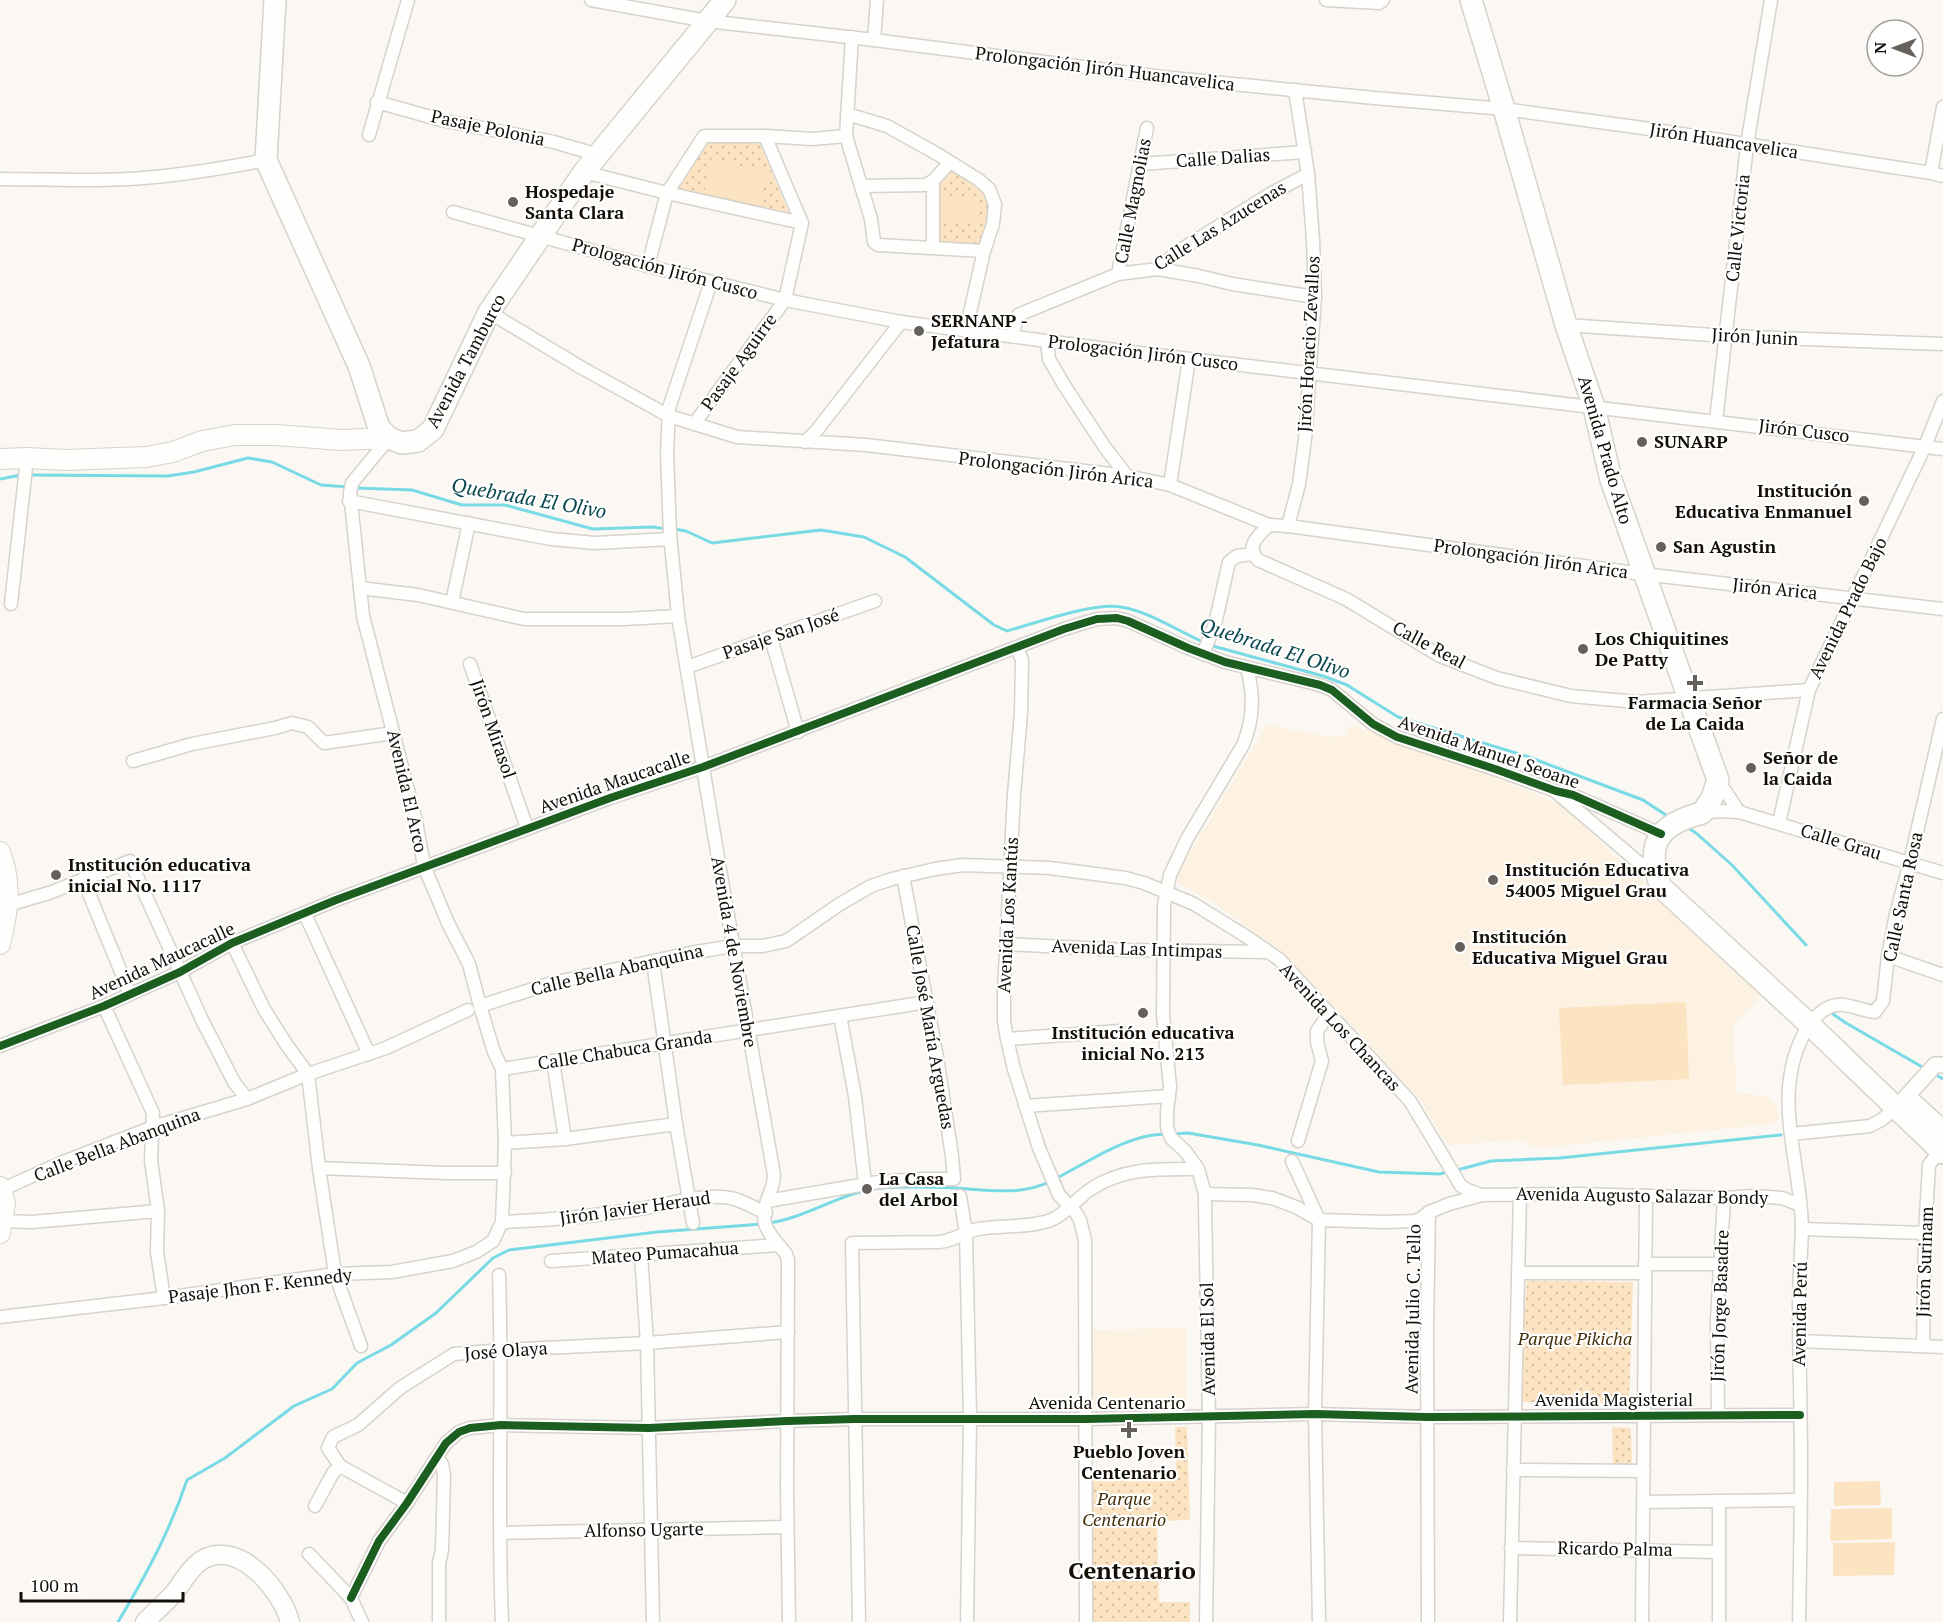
<svg xmlns="http://www.w3.org/2000/svg" width="1943" height="1622" viewBox="0 0 1943 1622" font-family="'PT Serif',serif">
<style>
.built{fill:#fdf1e1}
.grass{fill:url(#grass-dots)}
.pitch{fill:#fce3c1}
.lines{fill:none;stroke-linecap:round;stroke-linejoin:round}
.stream{stroke:#78dae5;stroke-width:3}
.minor-casing{stroke:#d6d2cc;stroke-width:15}
.tertiary-casing{stroke:#d6d2cc;stroke-width:18}
.secondary-casing{stroke:#d6d2cc;stroke-width:21}
.primary-casing{stroke:#d6d2cc;stroke-width:22}
.trunk-casing{stroke:#d6d2cc;stroke-width:24}
.minor{stroke:#fefefd;stroke-width:12}
.tertiary{stroke:#fefefd;stroke-width:15}
.secondary{stroke:#fefefd;stroke-width:18}
.primary{stroke:#fefefd;stroke-width:20}
.trunk{stroke:#fefefd;stroke-width:21}
.cycleway-casing{stroke:#fff;stroke-width:11}
.cycleway{stroke:#1b5e20;stroke-width:8}
.poi-dot{fill:#64605b;stroke:#fff;stroke-width:2}
.labels{text-anchor:middle;stroke-width:4.5;stroke-linejoin:round;paint-order:stroke}
.street-label{font-size:18px;fill:#130e08;stroke:#fff}
.poi-label{font-size:18px;font-weight:bold;fill:#130e08;stroke:#fff;text-anchor:start}
.park-label{font-size:18px;font-style:italic;fill:#442e09;stroke:#fff}
.water-label{font-size:20px;font-style:italic;fill:#08474e;stroke:#fff}
.district-label{font-size:24px;font-weight:bold;fill:#130e08;stroke:#fff}
</style>
<defs>
<pattern id="grass-dots" width="8" height="8" patternUnits="userSpaceOnUse" patternTransform="scale(1.5)"><rect width="8" height="8" fill="#fce3c1"/><path d="M2 2h.1M6 6h.1" fill="none" stroke="#d7c2a4" stroke-width="1.8" stroke-linecap="round"/></pattern>
</defs>
<rect width="100%" height="100%" fill="#fbf8f4"/>
<g class="built">
<path d="M1267,725L1330,737L1346,736L1350,725L1355,726L1504,781L1559,804L1764,993L1734,1023L1736,1093L1767,1096L1777,1106L1778,1120L1771,1124L1540,1148L1517,1140L1448,1145L1418,1097L1286,955L1213,902L1178,883L1177,876L1181,867Z"/>
<path d="M1187,1328L1186,1406H1092V1330Z"/>
</g>
<g class="grass">
<path d="M705,137L759,144L761,146L789,213L782,216L673,188Z"/>
<path d="M950,171C970,172 983,191 993,206L984,240L979,244H941L936,239C936,219 929,180 950,171Z"/>
<path d="M1527,1281L1633,1282L1629,1403L1515,1402L1520,1310L1525,1307Z"/>
<path d="M1175,1427H1187L1190,1520L1157,1521L1159,1602H1190V1622H1090L1089,1472H1176Z"/>
<path d="M1612,1427L1629,1428L1631,1430L1632,1463L1629,1466H1613Z"/>
</g>
<g class="pitch">
<path d="M711,159L767,172L758,208L704,194Z"/>
<path d="M943,196L979,199L976,222L940,219Z"/>
<path d="M1686,1002L1689,1079L1563,1085L1559,1008Z"/>
<path d="M1880,1481L1881,1505L1834,1506V1482Z"/>
<path d="M1892,1508V1539L1830,1541L1831,1509Z"/>
<path d="M1895,1542L1894,1575L1833,1576V1543Z"/>
</g>
<g class="lines">
<g class="stream">
<path d="M27,475L168,476L194,472L248,458L272,462L321,485L349,487"/>
<path d="M0,479L21,475"/>
<path d="M356,488L412,490L462,505H505L593,529L652,527L668,529"/>
<path d="M674,529L686,531L712,543L821,530L864,537L905,557L994,625L1007,631C1036,623 1093,602 1121,607C1148,611 1178,631 1203,642"/>
<path d="M1209,645L1323,676L1347,685L1398,717L1526,756L1643,800L1669,817"/>
<path d="M1685,826L1696,833L1732,865L1806,945"/>
<path d="M1833,1014L1846,1023L1924,1068"/>
<path d="M1933,1073L1943,1079"/>
<path d="M1173,1134L1188,1133L1258,1145L1379,1172L1440,1174L1447,1172"/>
<path d="M1457,1170L1491,1161L1560,1158L1781,1135"/>
<path d="M1057,1178C1090,1161 1128,1134 1166,1134"/>
<path d="M768,1223C808,1218 842,1191 882,1188C907,1186 931,1187 956,1188C988,1190 1022,1196 1051,1181"/>
<path d="M118,1622C145,1577 170,1531 187,1480L225,1458L294,1406L332,1389L357,1363L391,1345L436,1313L493,1258L509,1250L657,1232L762,1224"/>
</g>
<defs>
<g id="minor">
<path d="M591,0L707,21L874,40L1162,77L1374,98L1504,109L1643,128L1931,173L1943,176"/>
<path d="M1326,0L1379,3L1383,0"/>
<path d="M852,37L846,136L871,219L874,242L878,245L984,251"/>
<path d="M874,40L877,0"/>
<path d="M377,102L441,120L554,142L598,155"/>
<path d="M847,114L887,126L939,155L979,180L989,189L995,204L993,224L984,251L966,330"/>
<path d="M369,135L408,0"/>
<path d="M1141,164L1305,152"/>
<path d="M584,172L667,193L802,223"/>
<path d="M1931,173L1943,107"/>
<path d="M0,179C47,179 95,182 143,178C184,175 225,168 266,160"/>
<path d="M933,181V248"/>
<path d="M861,186L925,185L933,181L950,162"/>
<path d="M453,212L648,266L785,300L901,322L1123,351L1943,449"/>
<path d="M648,266L667,193L704,136H765L812,139L846,136"/>
<path d="M1158,269L1199,276L1232,284L1315,297"/>
<path d="M1118,274L1147,128"/>
<path d="M711,282L669,408L667,454L670,534L678,616L719,864L774,1175C774,1184 771,1190 768,1198C757,1227 771,1234 786,1254L788,1260L787,1489L789,1622"/>
<path d="M489,312L582,368L669,416L737,437L866,445L1127,476L1170,485L1269,525L1288,526L1643,574L1943,609"/>
<path d="M1566,325L1727,336L1943,344"/>
<path d="M1012,336L1018,315L1118,274L1158,269L1177,252L1270,194L1308,174"/>
<path d="M1047,341L1049,359L1064,385L1104,446L1127,476"/>
<path d="M1716,421L1747,145L1771,0"/>
<path d="M694,424L785,300L802,223L765,136"/>
<path d="M805,442L817,430L901,322"/>
<path d="M1170,485L1189,359"/>
<path d="M349,501L551,539L595,543L670,539"/>
<path d="M1269,525C1258,536 1245,546 1258,560L1346,599L1440,656L1497,678L1571,696L1637,702L1809,690"/>
<path d="M1288,526L1299,484L1305,439L1315,297L1313,240L1308,174L1295,90"/>
<path d="M360,588L418,595L524,619H624L678,616"/>
<path d="M452,602L469,523"/>
<path d="M11,604L27,458"/>
<path d="M771,638L798,732"/>
<path d="M1017,648L1022,660L1021,713L1014,795L1004,990V1021L1007,1039L1014,1069L1039,1148L1059,1195L1076,1213L1080,1220L1085,1240L1086,1622"/>
<path d="M1203,654L1215,624L1229,562L1237,556L1252,554"/>
<path d="M470,664L527,828"/>
<path d="M687,667L875,601"/>
<path d="M133,761L192,744L275,728L292,723L308,727L324,743L393,733"/>
<path d="M1718,780L1739,812L1943,873"/>
<path d="M1556,792L1638,862L1654,870"/>
<path d="M1702,813L1719,811L1739,812"/>
<path d="M1779,823L1809,690L1925,446L1943,401"/>
<path d="M83,879L130,994"/>
<path d="M8,905L49,893L130,861L202,1020L234,1082L247,1099"/>
<path d="M305,914L369,1054"/>
<path d="M232,943L264,1009L286,1044L308,1074L319,1168L335,1274L361,1346"/>
<path d="M1006,944L1124,950L1268,952"/>
<path d="M1888,956L1943,975"/>
<path d="M653,962L676,1124L693,1223"/>
<path d="M104,1006L153,1113L151,1160L158,1211L157,1252L164,1298"/>
<path d="M480,1006L552,983L690,953L733,946H763L786,941L840,904L871,886L892,879L935,869L963,865L1050,868L1125,878L1144,883L1194,904L1247,937L1280,960L1410,1101L1461,1186L1470,1191L1482,1195"/>
<path d="M840,1016L855,1096L865,1184"/>
<path d="M1007,1039L1120,1031"/>
<path d="M0,1046L104,1006L180,972L232,943L336,900L610,798L703,767L1064,629L1097,619L1117,618L1128,621L1188,648L1225,662L1320,685L1332,690L1373,724L1397,737L1495,769L1556,791L1573,795L1661,834"/>
<path d="M553,1061L565,1139"/>
<path d="M502,1069L927,1002"/>
<path d="M1025,1106L1169,1096"/>
<path d="M1791,1134L1870,1126L1881,1120L1897,1108"/>
<path d="M1298,1141L1322,1061L1317,1042V1031L1329,1014"/>
<path d="M505,1143L565,1139L676,1124"/>
<path d="M1292,1161L1319,1220L1315,1414L1319,1622"/>
<path d="M319,1168L446,1173H505"/>
<path d="M1,1190L63,1162L153,1127L247,1099L308,1074L386,1048L468,1010"/>
<path d="M1205,1194L1252,1195L1272,1198L1296,1207L1319,1220L1385,1222L1415,1221L1422,1218L1429,1212L1449,1204L1482,1195L1577,1194L1724,1198L1753,1196L1782,1198L1800,1205"/>
<path d="M960,1196L966,1233L970,1418L967,1622"/>
<path d="M767,1201L878,1182L919,1179H954L952,1156L937,1057L903,876"/>
<path d="M3,1221L32,1222L158,1211"/>
<path d="M502,1222C550,1220 598,1216 645,1208C670,1204 697,1195 722,1197C737,1197 752,1207 766,1213"/>
<path d="M1802,1229L1925,1233"/>
<path d="M641,1255L647,1343L653,1622"/>
<path d="M551,1261L778,1245"/>
<path d="M1645,1264H1720"/>
<path d="M1518,1273H1645"/>
<path d="M499,1275C503,1390 497,1506 502,1622"/>
<path d="M0,1317L164,1298L335,1274L392,1272L453,1261L476,1252L493,1241L502,1222L505,1143L502,1069L494,1052L480,1006L469,964L448,923L424,866L416,821L363,616L350,493L352,483L389,438"/>
<path d="M1799,1341L1943,1347"/>
<path d="M1923,1346L1925,1233L1929,1165L1943,1146"/>
<path d="M1718,1415L1717,1319L1724,1198"/>
<path d="M437,1458L442,1464L444,1475L442,1550L439,1563V1622"/>
<path d="M340,1466L407,1503"/>
<path d="M1513,1470L1644,1471"/>
<path d="M1643,1502L1800,1500"/>
<path d="M1719,1502V1622"/>
<path d="M315,1506L333,1473L340,1466L328,1448L333,1437L358,1425L400,1388L454,1354L502,1350L647,1343L788,1332"/>
<path d="M501,1533L787,1527"/>
<path d="M1511,1548L1719,1552"/>
<path d="M309,1554L351,1598L362,1622"/>
<path d="M351,1598L379,1541L407,1503L446,1443L459,1432L470,1428L501,1425L649,1428L787,1421L855,1419H1086L1315,1414L1427,1417L1800,1415"/>
<path d="M859,1622L852,1243L939,1242C957,1240 963,1232 978,1229C1000,1225 1030,1228 1051,1220C1066,1214 1077,1198 1091,1189C1123,1167 1161,1169 1198,1169"/>
<path d="M1206,1622L1209,1417L1205,1203V1194L1198,1169L1186,1152L1171,1138L1167,1127V1111L1170,1087L1163,1014L1164,905L1170,875L1187,839L1243,745C1254,718 1254,695 1247,668"/>
<path d="M1428,1622L1427,1330L1429,1212"/>
<path d="M1510,1622L1520,1194"/>
<path d="M1642,1622L1646,1196"/>
<path d="M1799,1622C1800,1569 1801,1516 1801,1463C1801,1410 1799,1357 1799,1303C1799,1279 1801,1255 1802,1231C1802,1159 1768,1094 1808,1026C1812,1020 1818,1014 1824,1010C1842,998 1856,1010 1875,1012L1883,1001L1888,956L1896,914L1910,862L1943,719"/>
</g>
<path id="tertiary" d="M1898,1106L1935,1065H1943"/>
<path id="secondary" d="M145,1622C155,1612 166,1602 175,1592C183,1581 191,1567 202,1560C239,1538 282,1591 290,1622"/>
<g id="primary">
<path d="M0,459L27,458L66,460L146,457L173,452L202,441L235,435H276L342,440L389,438"/>
<path d="M0,852C12,883 8,912 0,944"/>
<path d="M0,1187L5,1203L0,1233"/>
</g>
<g id="trunk">
<path d="M275,0L266,160L359,366L379,428L389,438L402,443L418,441L433,429L489,312L584,172L725,0"/>
<path d="M1471,0L1504,109L1566,325L1594,407L1611,480L1718,780L1712,798L1702,813C1659,824 1644,844 1661,887L1809,1024L1943,1153"/>
<path d="M1910,1102L1943,1132"/>
</g>
</defs>
<use href="#minor" class="minor-casing"/>
<use href="#tertiary" class="tertiary-casing"/>
<use href="#secondary" class="secondary-casing"/>
<use href="#primary" class="primary-casing"/>
<use href="#trunk" class="trunk-casing"/>
<use href="#minor" class="minor"/>
<use href="#tertiary" class="tertiary"/>
<use href="#secondary" class="secondary"/>
<use href="#primary" class="primary"/>
<use href="#trunk" class="trunk"/>
<defs>
<g id="cycleway">
<path d="M0,1046L104,1006L180,972L232,943L336,900L610,798L703,767L1064,629L1097,619L1117,618L1128,621L1188,648L1225,662L1320,685L1332,690L1373,724L1397,737L1495,769L1556,791L1573,795L1661,834"/>
<path d="M351,1598L379,1541L407,1503L446,1443L459,1432L470,1428L501,1425L649,1428L787,1421L855,1419H1086L1315,1414L1427,1417L1800,1415"/>
</g>
</defs>
<use href="#cycleway" class="cycleway-casing"/>
<use href="#cycleway" class="cycleway"/>
</g>
<g class="poi-dot">
<circle cx="513" cy="202" r="6"/>
<circle cx="919" cy="331" r="6"/>
<circle cx="1642" cy="442" r="6"/>
<circle cx="1864" cy="501" r="6"/>
<circle cx="1661" cy="547" r="6"/>
<circle cx="1583" cy="649" r="6"/>
<path d="M1692 674h6v6h6v6h-6v6h-6v-6h-6v-6h6z"/>
<circle cx="1751" cy="768" r="6"/>
<circle cx="56" cy="875" r="6"/>
<circle cx="1493" cy="880" r="6"/>
<circle cx="1460" cy="947" r="6"/>
<circle cx="1143" cy="1013" r="6"/>
<circle cx="867" cy="1189" r="6"/>
<path d="M1126 1421h6v6h6v6h-6v6h-6v-6h-6v-6h6z"/>
</g>
<g class="labels">
<g class="street-label">
<text transform="translate(1105 69) rotate(7)" y="6">Prolongación Jirón Huancavelica</text>
<text transform="translate(488 128) rotate(12)" y="6">Pasaje Polonia</text>
<text transform="translate(1724 141) rotate(9)" y="6">Jirón Huancavelica</text>
<text transform="translate(1223 158) rotate(-4)" y="6">Calle Dalias</text>
<text transform="translate(1133 201) rotate(-79)" y="6">Calle Magnolias</text>
<text transform="translate(1220 226) rotate(-32)" y="6">Calle Las Azucenas</text>
<text transform="translate(1738 228) rotate(-84)" y="6">Calle Victoria</text>
<text transform="translate(665 269) rotate(15)" y="6">Prologación Jirón Cusco</text>
<text transform="translate(1755 337) rotate(3)" y="6">Jirón Junin</text>
<text transform="translate(1309 344) rotate(-87)" y="6">Jirón Horacio Zevallos</text>
<text transform="translate(1143 353) rotate(7)" y="6">Prologación Jirón Cusco</text>
<text transform="translate(466 361) rotate(-62)" y="6">Avenida Tamburco</text>
<text transform="translate(739 362) rotate(-54)" y="6">Pasaje Aguirre</text>
<text transform="translate(1804 431) rotate(7)" y="6">Jirón Cusco</text>
<text transform="translate(1605 450) rotate(74)" y="6">Avenida Prado Alto</text>
<text transform="translate(1056 470) rotate(7)" y="6">Prolongación Jirón Arica</text>
<text transform="translate(1531 559) rotate(8)" y="6">Prolongación Jirón Arica</text>
<text transform="translate(1775 589) rotate(6)" y="6">Jirón Arica</text>
<text transform="translate(1848 608) rotate(-64)" y="6">Avenida Prado Bajo</text>
<text transform="translate(781 634) rotate(-19)" y="6">Pasaje San José</text>
<text transform="translate(1429 645) rotate(28)" y="6">Calle Real</text>
<text transform="translate(493 729) rotate(71)" y="6">Jirón Mirasol</text>
<text transform="translate(1489 752) rotate(19)" y="6">Avenida Manuel Seoane</text>
<text transform="translate(615 782) rotate(-19)" y="6">Avenida Maucacalle</text>
<text transform="translate(407 791) rotate(77)" y="6">Avenida El Arco</text>
<text transform="translate(1841 842) rotate(17)" y="6">Calle Grau</text>
<text transform="translate(1903 897) rotate(-78)" y="6">Calle Santa Rosa</text>
<text transform="translate(1008 915) rotate(-87)" y="6">Avenida Los Kantús</text>
<text transform="translate(1137 949) rotate(2)" y="6">Avenida Las Intimpas</text>
<text transform="translate(734 952) rotate(80)" y="6">Avenida 4 de Noviembre</text>
<text transform="translate(162 961) rotate(-25)" y="6">Avenida Maucacalle</text>
<text transform="translate(617 970) rotate(-13)" y="6">Calle Bella Abanquina</text>
<text transform="translate(930 1027) rotate(80)" y="6">Calle José María Arguedas</text>
<text transform="translate(1340 1027) rotate(47)" y="6">Avenida Los Chancas</text>
<text transform="translate(625 1050) rotate(-9)" y="6">Calle Chabuca Granda</text>
<text transform="translate(117 1145) rotate(-21)" y="6">Calle Bella Abanquina</text>
<text transform="translate(1642 1196) rotate(1)" y="6">Avenida Augusto Salazar Bondy</text>
<text transform="translate(635 1208) rotate(-8)" y="6">Jirón Javier Heraud</text>
<text transform="translate(665 1253) rotate(-4)" y="6">Mateo Pumacahua</text>
<text transform="translate(1925 1262) rotate(-88)" y="6">Jirón Surinam</text>
<text transform="translate(260 1286) rotate(-7)" y="6">Pasaje Jhon F. Kennedy</text>
<text transform="translate(1720 1306) rotate(-88)" y="6">Jirón Jorge Basadre</text>
<text transform="translate(1413 1309) rotate(-89)" y="6">Avenida Julio C. Tello</text>
<text transform="translate(1800 1314) rotate(-89)" y="6">Avenida Perú</text>
<text transform="translate(1208 1339) rotate(-91)" y="6">Avenida El Sol</text>
<text transform="translate(506 1351) rotate(-4)" y="6">José Olaya</text>
<text x="1614" y="1406">Avenida Magisterial</text>
<text x="1107" y="1409">Avenida Centenario</text>
<text transform="translate(644 1530) rotate(-1)" y="6">Alfonso Ugarte</text>
<text transform="translate(1615 1549) rotate(1)" y="6">Ricardo Palma</text>
</g>
<g class="poi-label">
<text x="525" y="198">Hospedaje<tspan x="525" dy="21">Santa Clara</tspan></text>
<text x="931" y="327">SERNANP -<tspan x="931" dy="21">Jefatura</tspan></text>
<text x="1654" y="448">SUNARP</text>
<text x="1852" y="497" text-anchor="end">Institución<tspan x="1852" dy="21">Educativa Enmanuel</tspan></text>
<text x="1673" y="553">San Agustin</text>
<text x="1595" y="645">Los Chiquitines<tspan x="1595" dy="21">De Patty</tspan></text>
<text x="1695" y="709" text-anchor="middle">Farmacia Señor<tspan x="1695" dy="21">de La Caida</tspan></text>
<text x="1763" y="764">Señor de<tspan x="1763" dy="21">la Caida</tspan></text>
<text x="68" y="871">Institución educativa<tspan x="68" dy="21">inicial No. 1117</tspan></text>
<text x="1505" y="876">Institución Educativa<tspan x="1505" dy="21">54005 Miguel Grau</tspan></text>
<text x="1472" y="943">Institución<tspan x="1472" dy="21">Educativa Miguel Grau</tspan></text>
<text x="1143" y="1039" text-anchor="middle">Institución educativa<tspan x="1143" dy="21">inicial No. 213</tspan></text>
<text x="879" y="1185">La Casa<tspan x="879" dy="21">del Arbol</tspan></text>
<text x="1129" y="1458" text-anchor="middle">Pueblo Joven<tspan x="1129" dy="21">Centenario</tspan></text>
</g>
<g class="park-label">
<text x="1575" y="1345">Parque Pikicha</text>
<text x="1124" y="1505">Parque<tspan x="1124" dy="21">Centenario</tspan></text>
</g>
<g class="water-label">
<text transform="translate(529 498) rotate(10)" y="7">Quebrada El Olivo</text>
<text transform="translate(1275 648) rotate(18)" y="7">Quebrada El Olivo</text>
</g>
<g class="district-label">
<text x="1132" y="1579">Centenario</text>
</g>
</g>
<g transform="translate(1895 48) rotate(270)"><circle r="28" fill="#ffffff" stroke="#a19f9c" stroke-width="1.5"/>
<path d="M0-4.5L10 22L0 15L-10 22Z" fill="#64605b"/>
<text y="-9" font-size="16" font-weight="bold" text-anchor="middle" fill="#130e08">N</text>
</g>
<path d="M21 1592v9h162v-9" fill="none" stroke="#130e08" stroke-width="3"/>
<text x="30" y="1592" font-size="18" fill="#130e08" stroke="#ffffff" stroke-width="4.5" paint-order="stroke">100 m</text>
</svg>
